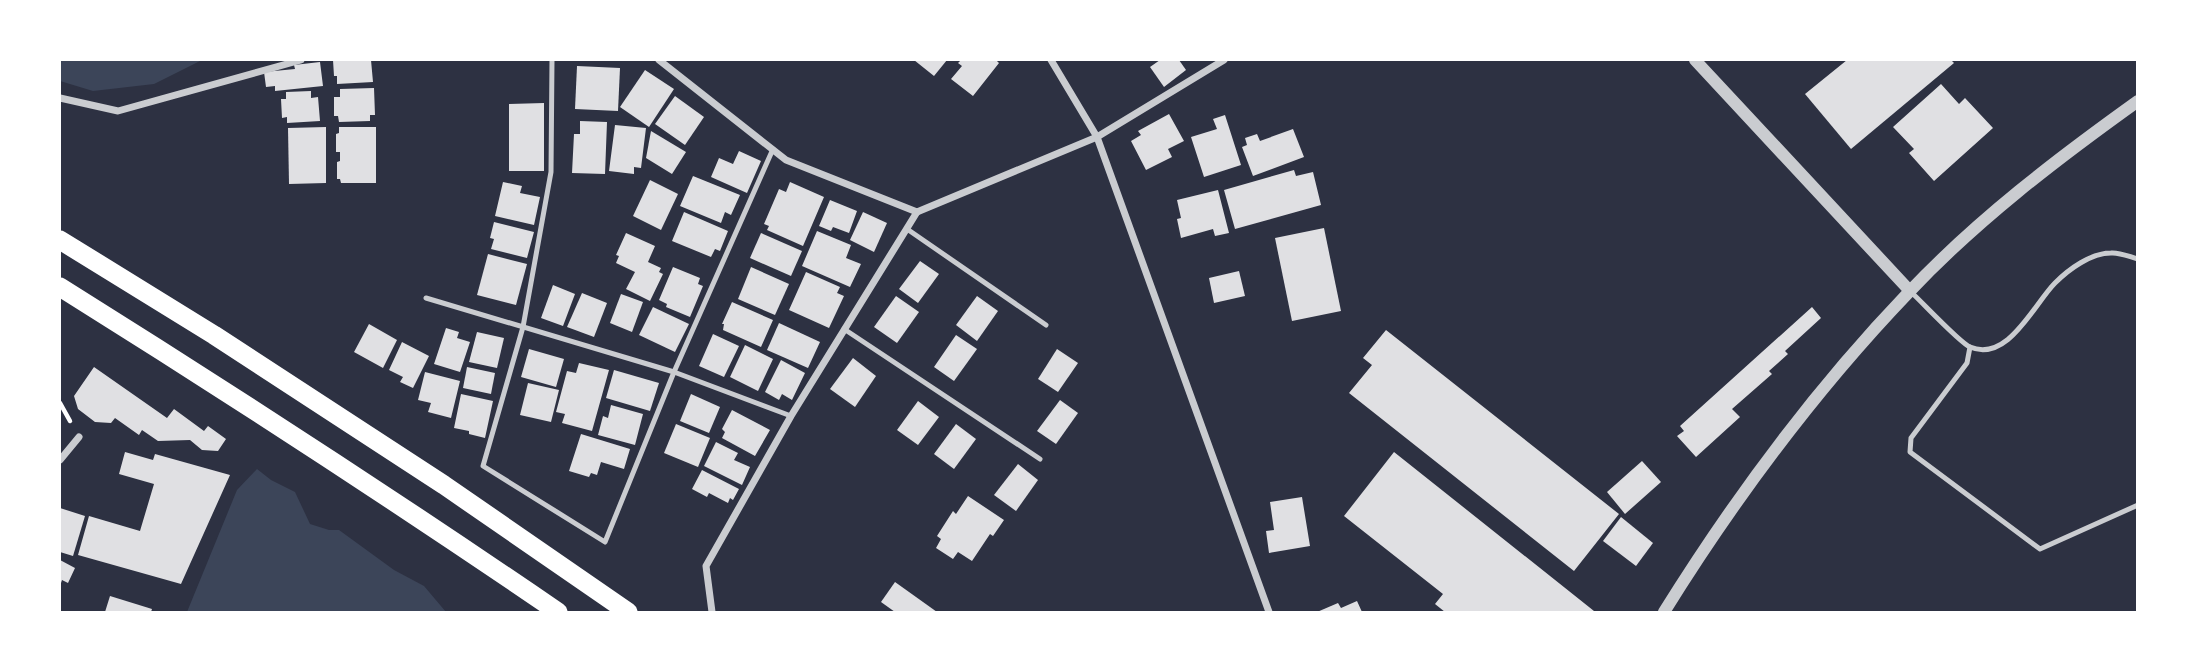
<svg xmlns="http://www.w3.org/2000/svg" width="2197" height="672" viewBox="0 0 2197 672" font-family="'Work Sans',sans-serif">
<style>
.green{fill:#3c4559}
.building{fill:#e0e0e3}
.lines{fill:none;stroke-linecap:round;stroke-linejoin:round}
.path{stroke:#fff;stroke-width:4.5}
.service{stroke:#caccd0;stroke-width:5}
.minor{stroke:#caccd0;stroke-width:7}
.tertiary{stroke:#caccd0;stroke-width:12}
.trunk{stroke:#fff;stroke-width:19}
</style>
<rect width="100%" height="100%" fill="#2d3142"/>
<g class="green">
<path d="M60,60H202L154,84L93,91L60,81Z"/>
<path d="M257,469L271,480L295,492L310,524L329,530H339L394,570L424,586L446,612H187L237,490Z"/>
</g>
<g class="building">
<path d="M333,60H371L373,82L337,84V76H334Z"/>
<path d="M914,60H947L934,76Z"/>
<path d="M961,60H996L999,63L973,96L951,79L962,66L958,63Z"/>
<path d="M1160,60H1179L1186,70L1164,87L1150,67Z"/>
<path d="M1847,60H1951L1954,63L1851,149L1805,94Z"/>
<path d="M320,62L323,86L275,91V86L266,87L264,72L295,69L294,65Z"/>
<path d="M577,66L620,68L618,111L575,109Z"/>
<path d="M645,70L674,89L649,127L620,107Z"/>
<path d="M1941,84L1959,104L1965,98L1993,128L1934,181L1909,153L1914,149L1893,127Z"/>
<path d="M374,88L375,115H370V121L339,122L338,116H334V97H340V89Z"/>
<path d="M311,91V98L318,97L320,121L287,123V117L282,118L281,99H286V92Z"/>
<path d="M675,96L704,117L685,145L655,124Z"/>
<path d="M544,103V171H509V104Z"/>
<path d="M1169,114L1184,141L1168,149L1172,157L1146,170L1131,141L1141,135L1138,131Z"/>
<path d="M1225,115L1241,165L1204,177L1191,137L1217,129L1213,119Z"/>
<path d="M580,121L607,122L605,174L572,173L574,134H580Z"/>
<path d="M615,125L646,128L641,168L634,167V174L609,171Z"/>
<path d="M326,127V183L289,184L288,128Z"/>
<path d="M339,127H376V183H341L340,179H337V162L340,161V152H336V134L339,133Z"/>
<path d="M1293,129L1304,157L1253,176L1242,147L1247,145L1245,138L1257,134L1260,141Z"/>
<path d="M651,131L686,152L672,174L646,158Z"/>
<path d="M739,151L761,161L747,193L711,177L719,158L733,164Z"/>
<path d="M1294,170L1296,176L1313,172L1321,205L1235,229L1224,190Z"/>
<path d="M693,176L740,195L731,215L725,212L721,223L680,206Z"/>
<path d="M650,180L678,194L661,230L633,216Z"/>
<path d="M503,182L522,186L520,193L540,197L534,225L495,216Z"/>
<path d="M790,182L824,197L803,246L767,230L769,226L764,224L779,189L786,192Z"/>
<path d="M1218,190L1229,233L1215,236L1213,229L1181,238L1177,219L1181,218L1177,200Z"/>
<path d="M830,200L857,211L849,233L833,227L831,231L819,226Z"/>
<path d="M684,212L728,231L720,251L715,249L711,257L672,241Z"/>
<path d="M863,212L887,223L874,252L850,240Z"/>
<path d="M494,222L534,232L527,258L491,249L494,239L490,238Z"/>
<path d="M1324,228L1341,311L1292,321L1275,238Z"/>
<path d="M817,231L851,245L846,258L861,264L850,287L802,266Z"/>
<path d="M626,233L655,246L648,262L661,268L659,272L663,274L650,301L626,289L635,272L616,263L619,256L616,255Z"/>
<path d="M761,233L802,251L791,276L750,258Z"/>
<path d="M488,254L527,264L516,305L477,295Z"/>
<path d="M920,261L939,274L918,303L899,289Z"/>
<path d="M673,267L700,278L698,284L703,286L690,317L666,307L667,304L659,300Z"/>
<path d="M751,267L789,284L775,315L738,299Z"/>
<path d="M1239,271L1245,296L1214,303L1209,278Z"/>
<path d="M806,272L840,287L837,293L844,296L829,328L789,310Z"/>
<path d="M553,285L575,294L563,326L541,318Z"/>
<path d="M582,293L607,303L594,337L567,327Z"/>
<path d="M621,294L643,302L632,332L610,323Z"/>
<path d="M896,296L919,312L897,343L874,327Z"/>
<path d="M977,296L998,311L977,341L956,325Z"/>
<path d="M732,302L773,320L761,347L723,330L724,324H722Z"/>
<path d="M653,307L689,324L675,352L639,335Z"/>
<path d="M1812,307L1821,318L1785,351L1788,354L1769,371L1772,374L1732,409L1740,417L1696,457L1677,436L1684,431L1680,426Z"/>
<path d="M779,323L820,342L808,368L767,350Z"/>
<path d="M369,324L397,340L383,368L354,352Z"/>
<path d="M446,328L459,332L457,338L470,342L460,372L434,364Z"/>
<path d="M1386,330L1619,514L1574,571L1349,393L1372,365L1363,358Z"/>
<path d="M477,332L504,338L497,368L469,362Z"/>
<path d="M713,334L739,346L724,377L699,366Z"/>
<path d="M956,335L977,349L954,381L934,367Z"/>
<path d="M402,342L429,356L413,388L400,382L403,377L389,370Z"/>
<path d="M745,345L773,359L758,391L730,377Z"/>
<path d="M529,349L564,359L556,387L521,377Z"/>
<path d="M1057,349L1078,363L1058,392L1038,379Z"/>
<path d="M853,358L876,376L855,407L830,389Z"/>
<path d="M781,360L805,373L792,400L782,394L779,400L765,392Z"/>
<path d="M579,363L609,370L592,431L562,423L565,414L556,412L567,371L576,373Z"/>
<path d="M94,367L167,418L174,409L204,431L208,426L226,439L218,451L202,450L190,440L158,441L142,430L139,435L115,418L111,423L95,422L78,409L74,396Z"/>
<path d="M467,367L495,373L491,394L463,388Z"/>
<path d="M614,370L659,383L650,411L606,398Z"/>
<path d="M425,372L460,381L451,418L428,412L431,403L418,400Z"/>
<path d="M528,383L559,390L551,422L520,415Z"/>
<path d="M461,394L493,401L485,438L469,434V431L454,428Z"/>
<path d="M691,394L720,407L709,433L680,421Z"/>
<path d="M1060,400L1078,413L1056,444L1037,431Z"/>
<path d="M918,401L939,417L918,445L897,430Z"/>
<path d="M611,405L643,414L635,445L598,435L603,416L608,418Z"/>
<path d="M732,410L770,430L755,456L722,438L725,432L722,429Z"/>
<path d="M676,424L710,438L698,467L664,453Z"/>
<path d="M956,424L976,439L954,469L934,454Z"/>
<path d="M581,434L630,449L624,469L601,462L597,475L591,473L589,477L569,471Z"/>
<path d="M716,442L738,453L734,460L750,467L742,485L704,466Z"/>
<path d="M125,452L153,460L155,454L230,475L181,584L78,555L89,516L140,531L154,484L119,474Z"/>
<path d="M1394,452L1594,611L1593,612H1445L1435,604L1443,594L1344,516Z"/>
<path d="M1642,461L1661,482L1625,514L1607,492Z"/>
<path d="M1018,464L1038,480L1016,511L994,495Z"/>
<path d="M702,470L739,489L733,500L730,498L728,503L709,493L707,497L692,489Z"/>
<path d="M968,496L1004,520L993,536L990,534L972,561L958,552L953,559L936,548L941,539L937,536L953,511L956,514Z"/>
<path d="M1302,497L1310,546L1269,553L1266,531L1274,530L1270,502Z"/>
<path d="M60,508L85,516L73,556L60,552Z"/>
<path d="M1621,517L1653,543L1636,566L1603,541Z"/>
<path d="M60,560L75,568L68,583L62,580L60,586Z"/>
<path d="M895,582L937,612H895L881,602Z"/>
<path d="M110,596L152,609L151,612H105Z"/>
<path d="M1357,601L1362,612H1317L1338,603L1341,608Z"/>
</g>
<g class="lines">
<path class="path" d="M60,403L70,421"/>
<g class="service">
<path d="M552,60L551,172L523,327L483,466L605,542L674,372L773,149"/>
<path d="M907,229L1046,325"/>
<path d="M1911,292C1922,302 1960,343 1970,347C2008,363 2034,304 2055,283C2069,269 2091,253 2111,253C2119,252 2130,257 2138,259"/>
<path d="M426,298L674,372L791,416"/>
<path d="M844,329L1040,459"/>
<path d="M1970,347L1967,363L1911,438L1910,452L2040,549L2138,505"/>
</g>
<g class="minor">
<path d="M659,60L786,160L917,212L1097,137L1224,60"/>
<path d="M1051,60L1097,137L1269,612"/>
<path d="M60,98L118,111L301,60"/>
<path d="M60,460L79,437"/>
<path d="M712,612L706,566L791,416L917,212"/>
</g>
<g class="tertiary">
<path d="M1695,60L1910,291"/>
<path d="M1664,612C1735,498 1816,389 1909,292C1977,220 2057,159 2138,101"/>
</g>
<g class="trunk">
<path d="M60,240L214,335L444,485L628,612"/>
<path d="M60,287C228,392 394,500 558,612"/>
</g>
</g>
<rect width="2197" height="672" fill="none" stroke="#ffffff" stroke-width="122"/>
</svg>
